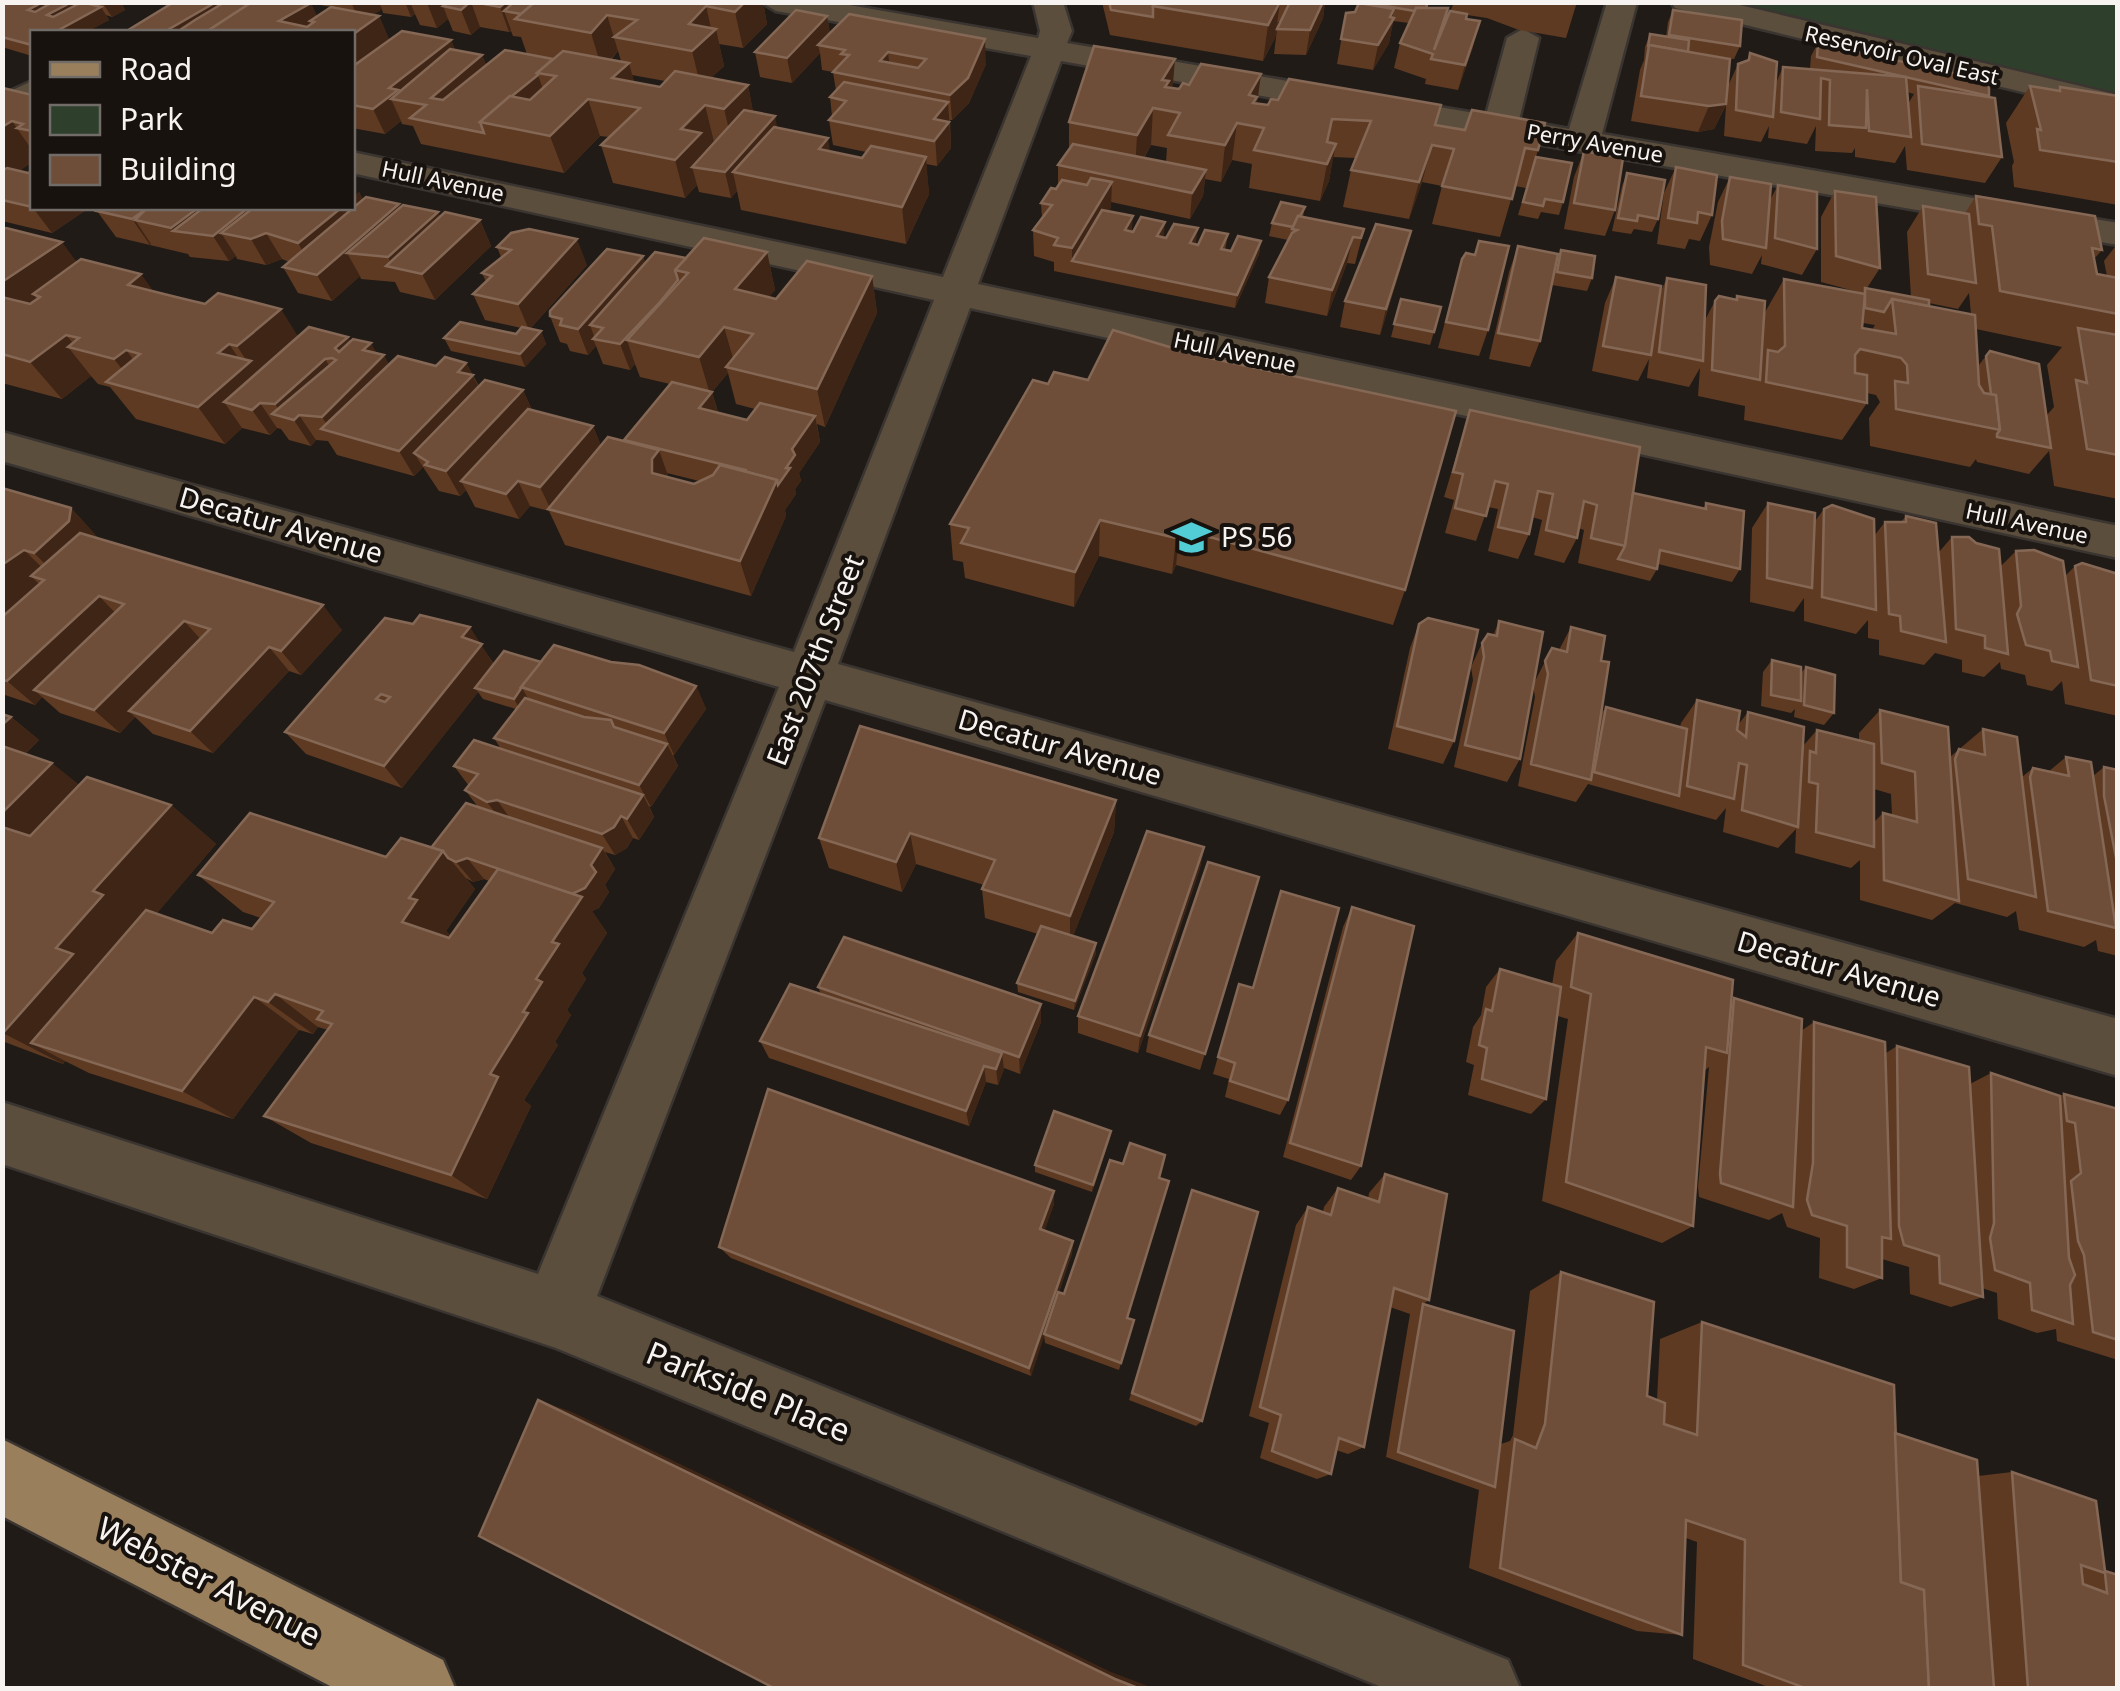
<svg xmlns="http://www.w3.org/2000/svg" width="2120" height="1691" viewBox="0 0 2120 1691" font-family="'Noto Sans',sans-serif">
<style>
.green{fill:#2e402b}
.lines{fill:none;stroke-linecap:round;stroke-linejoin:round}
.minor-casing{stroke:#3b3531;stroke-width:5}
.major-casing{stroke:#3b3531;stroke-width:5}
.minor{fill:#5b4e3d;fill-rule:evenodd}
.major{fill:#9a7f5d;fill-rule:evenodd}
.wall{fill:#5e3a22;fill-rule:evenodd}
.shaded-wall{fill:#3f2515}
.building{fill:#6f4e39;stroke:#846855;stroke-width:2.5;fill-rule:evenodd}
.labels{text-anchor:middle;stroke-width:8;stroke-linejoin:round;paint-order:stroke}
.far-street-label{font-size:22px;fill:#f7f3f0;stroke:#18120e}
.street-label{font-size:28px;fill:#f7f3f0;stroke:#18120e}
.poi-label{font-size:28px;fill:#f7f3f0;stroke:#18120e;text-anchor:start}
.near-street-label{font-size:32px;fill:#f7f3f0;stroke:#18120e}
</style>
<rect width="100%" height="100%" fill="#211b17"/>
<path class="green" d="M1741,3H2117V93L1777,12Z"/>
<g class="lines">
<defs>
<g id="minor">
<path d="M761,2H832L1038,38L1040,31L1033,2H1063L1072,31L1067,43L1486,115L1507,38L1523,29L1539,38L1519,120L1569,129L1607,2H1637L1602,134L2118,223V245L1061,61L978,284L2118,526V558L970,308L838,664L2118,1019V1076L825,700L597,1296L1508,1660L1520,1688H1384L556,1348L2,1164V1102L538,1274L779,687L2,461V432L794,652L934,300L352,173V152L943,277L1031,56L776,11Z"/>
<path d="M1671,2H1727L2118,95V115L1675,8Z"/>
<path d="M32,81V105L2,120V95Z"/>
</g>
<path id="major" d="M2,1439L443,1660L455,1688H334L2,1516Z"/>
</defs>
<use href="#minor" class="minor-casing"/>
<use href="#major" class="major-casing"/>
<use href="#minor" class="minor"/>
<use href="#major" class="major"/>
</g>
<g class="wall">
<path d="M2,2H75L76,5H92L91,2H121L125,10L112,17L106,15L109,20L86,32H32V56L2,47Z"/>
<path d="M316,2H763L767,24L743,48L719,44L724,66L711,78L748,85L753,112L777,128L831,151L862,158L866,152L833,145L829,120L832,116L830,97L836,91L833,72L822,70L820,53L792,83L760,77L755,52L827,16L830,34L986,64L969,103L952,120H950L951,148L937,166L926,164L929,194L906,244L741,210L737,191L731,198L699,192L697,185L685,198L613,183L601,145L609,137L600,136L564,173L421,144L413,126L402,124L401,121L385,134L352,128V32H125L317,17L340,9L316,4ZM382,9L383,13L411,17L415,14L420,25L437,28L448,19L453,31L471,35L480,27L509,32L511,31L513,36L521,37L527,54L486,65L482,55L455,50L451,40H389L379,16L373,15ZM618,51L621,61L611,60ZM632,75L665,81L660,87L634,82Z"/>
<path d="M1102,2H1325L1323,18L1306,55L1274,54L1277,29L1281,22H1278L1275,38L1263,61L1110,35Z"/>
<path d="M1428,2L1427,8H1448L1442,30L1453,5L1436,2H1577L1566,38L1519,30L1487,18L1467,15L1466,19L1473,47L1458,90L1425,84L1426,79L1394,68L1400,43L1409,23L1393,21L1389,43L1373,70L1337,64L1346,13Z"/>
<path d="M1673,10L1740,46L1734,59L1688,52L1728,86L1738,64L1747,60L1750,53L1776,83L1783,67L1810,69L1811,56L1818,43L1989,96L1988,97L2002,157L1985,183L1907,170L1905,146L1895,163L1855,157V148L1852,153L1815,151L1816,126L1807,144L1768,138L1769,126L1761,142L1724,136L1726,105L1714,129L1698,132L1631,121L1640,70L1644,60L1645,47L1650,34L1666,37L1668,22ZM1907,92L1914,94L1908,104Z"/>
<path d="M1261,74L1257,103L1465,130L1545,123L1536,157L1563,202L1559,215L1541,212L1538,219L1518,215L1526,188L1515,186L1500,237L1432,224L1442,186L1422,182L1409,219L1343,207L1351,170L1356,158L1333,157L1329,181L1320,201L1249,188L1252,164L1232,160L1221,182L1205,179L1203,196L1190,219L1111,202L1109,211L1132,229L1131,231L1165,222L1162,238L1196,242L1195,244L1198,245L1228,234L1225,250L1231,251L1261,241L1259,254L1235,308L1054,271V262L1034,256L1033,230L1042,218L1041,203L1058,186V165L1069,150V122L1172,88L1179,89L1189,85ZM1151,145L1167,148L1166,162L1144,158Z"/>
<path d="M2030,86L2057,91L2060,87L2118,96V205L2014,187L2012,166L2014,162L2006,123Z"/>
<path d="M2,89L32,95V162L19,171L89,208L52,233L2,221Z"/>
<path d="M1584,151L1615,210L1605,236L1564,229L1574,177Z"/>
<path d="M1676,167L1712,215L1700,241L1689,239L1685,249L1657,244L1664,193Z"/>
<path d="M1627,173L1658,219L1652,232L1634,229L1631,234L1612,231L1622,186Z"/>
<path d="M1730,177L1769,202L1778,185L1817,249L1802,275L1761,264L1762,255L1752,274L1710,265L1709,247L1718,202Z"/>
<path d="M1835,191L1880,268L1867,288L1911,297L1907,232L1923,206L1965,213L1976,196L2102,250L2094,259L2097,274L2107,276L2104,261L2118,243V499L2054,486L2049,451L2029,474L1977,462L1976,459L1970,467L1870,446L1869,418L1880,402L1876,395L1867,393V403L1842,440L1744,420L1745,406L1698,396L1700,368L1689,387L1647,378L1649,359L1638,381L1592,371L1605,303L1616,277L1660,293L1667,278L1704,322L1715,301L1735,299L1737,296L1764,314L1784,279L1862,293L1821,282V217ZM1969,293L1971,314L1929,306V303L1958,309ZM1863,323L1875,325L1872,330L1862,328ZM1976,329L2062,347L2047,365L2054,407L2047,415L1990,351L1978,366Z"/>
<path d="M359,192L363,200L399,204L400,207L438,212L440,217L480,220L491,246L435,300L400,292L395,282L361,279L360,276L332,301L298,293L283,267L289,262L282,259L266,265L237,259L236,256L229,261L190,257L188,254L116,237L97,211L99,210L98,208H352Z"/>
<path d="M1305,207L1303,217L1364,229L1355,264L1347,263L1327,316L1265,303L1269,277L1288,240L1269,236L1272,223Z"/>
<path d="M2,230L77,262L153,291L298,337H348L350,341L377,354L389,364L436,366L466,363L479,386L523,390L532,410L593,426L601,446L625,442L624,440L670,384L640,377L635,364L630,370L603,364L596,346L588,355L570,351L567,344L560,342L550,316L643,256L645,263L686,258L767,252L775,290L769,297L776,299L872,276L877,313L825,427L817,424L820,442L799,473L801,481L795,489L796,494L785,510L786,516L751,596L565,545L549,511L530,506L519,519L475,507L466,490L460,496L439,491L423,467L414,476L337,455L328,441L316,440L311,446L289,440L281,429L277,428L270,435L242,428L225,444L136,419L110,387L98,384L91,376L62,399L2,383ZM728,373L736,404L755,409L747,420L718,412L712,392ZM667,473L699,481L694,484L668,477Z"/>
<path d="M1518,246L1557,261L1561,250L1592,278L1587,291L1552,285L1540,341L1530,367L1489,359L1509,272Z"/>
<path d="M497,247L587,265L530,329L541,331L546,344L525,367L451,351L444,338L516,334L521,328L485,320L473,294L486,282L482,273L501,257Z"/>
<path d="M1404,257L1380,335L1340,327L1345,301Z"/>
<path d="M1462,259L1488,330L1479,356L1438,348Z"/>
<path d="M1401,299L1434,332L1430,345L1391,337Z"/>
<path d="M1033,380L1405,590L1393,625L1176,565L1172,574L1099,556L1074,607L965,578L963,562L953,560L950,524Z"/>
<path d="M1470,410L1633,493L1703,509L1706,503L1740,569L1732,582L1658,564L1657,569L1650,581L1578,563L1584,530L1578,528L1577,538L1564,563L1534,555L1542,520L1532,517L1529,534L1518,559L1488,551L1498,509L1488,507L1476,541L1445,533L1454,500L1444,497Z"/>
<path d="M2,488L71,508L98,538L342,630L301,675L289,671L213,753L153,734L135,717L120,733L60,713L42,697L35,705L2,694Z"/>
<path d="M1768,503L1815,521L1824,509L1874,536L1885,522H1901L1906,516L1939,552L1952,537L2000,567L2016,551L2065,576L2075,566L2118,574V716L2065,704L2062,681L2052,691L2027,685L2025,675L2001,669L2000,662L1984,677L1962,672V660L1935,653L1924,665L1879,655V640L1868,638V620L1856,634L1804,621V598L1794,612L1750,602L1752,528Z"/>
<path d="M1499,621L1534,683L1552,648L1559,650L1571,627L1601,661V714L1606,707L1680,727L1681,723L1697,700L1738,725L1748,712L1803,746L1817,730L1859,740V733L1880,710L1950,757L1983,729L2022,777L2033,768L2048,772L2066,757L2093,776L2104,767L2118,770V956L2098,951L2096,940L2084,947L2019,930L2016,911L2007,917L1955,903L1932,920L1860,900V860L1851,868L1795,853L1796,829L1778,848L1723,832L1726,808L1716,820L1588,784L1576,802L1518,786L1535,697L1533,685L1520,759L1507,782L1454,767L1473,680L1471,667L1482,643L1493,636ZM1874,789L1891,794L1892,816L1883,813L1874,822Z"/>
<path d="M1419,624L1454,741L1443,764L1388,749L1410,648Z"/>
<path d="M480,644L494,664L541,662H611L696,686L706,709L674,755H673L678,766L651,807L649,806L654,817L639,840L633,838L627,848L615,855L605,852L615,869L605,885L609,892L599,908L592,911L607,933L582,973L586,979L567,1010L571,1015L555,1042L558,1045L524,1100L531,1106L487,1199L311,1143L264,1116L328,1030L318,1027L313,1034L299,1030L233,1119L89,1073L65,1061L63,1064L2,1041V714L11,717L39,740L25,754L79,785L171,805L216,844L156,914L212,933L252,929L261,918L243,912L198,875L386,857L431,848L478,807L465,790L469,786L454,766L501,749L494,738L516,709L483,699L478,692L402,788L306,754L285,732ZM466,878L473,882L484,879L489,881L451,936L446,931L475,889Z"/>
<path d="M1772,660L1801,673L1806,667L1834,713L1824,725L1794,717L1795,709L1791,713L1761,706L1763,672Z"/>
<path d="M1116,800L1114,832L1073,936L1096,953L1074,1010L1018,992L1017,983L1038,934L985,918L982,889L984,885L916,864L902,892L829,868L819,838Z"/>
<path d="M1204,847L1200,868L1138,1053L1078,1033V1016Z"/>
<path d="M1259,877L1200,1070L1146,1052L1149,1035Z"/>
<path d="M1352,907L1361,1166L1351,1180L1283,1157L1343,927Z"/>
<path d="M1578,933L1731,1001L1734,998L1801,1031L1814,1022L1886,1053L1897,1046L1970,1084L1991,1073L2060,1096L2064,1094L2118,1109V1360L2057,1341L2056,1329L2037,1333L1998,1319L1997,1293L1982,1288L1983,1297L1951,1307L1910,1294L1909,1267L1882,1259V1278L1854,1289L1819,1278L1820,1238L1787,1227L1782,1213L1769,1220L1699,1197L1698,1187L1709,1067L1704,1071L1693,1226L1662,1243L1542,1201L1568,1019L1558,1016L1546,1099L1531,1114L1468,1095L1474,1065L1466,1062L1473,1027L1481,1015L1486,987L1500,969L1552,985L1556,961Z"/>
<path d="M1239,984L1288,1100L1280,1115L1225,1097L1229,1079L1213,1074Z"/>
<path d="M818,987L1041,1022L1020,1074L1004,1068L998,1085L986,1082L969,1126L769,1058L760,1041L821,994Z"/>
<path d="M1110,1138L1092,1192L1035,1172V1165Z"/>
<path d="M1385,1174L1429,1300L1423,1304L1501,1444L1510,1441L1513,1435L1530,1291L1561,1272L1647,1396L1657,1400L1660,1339L1702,1322L1895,1433L1978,1476L2012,1472L2096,1501L2118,1688H1771L1693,1659L1697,1542L1686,1538L1682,1635L1637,1631L1469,1568L1479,1490L1386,1457L1410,1314L1390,1307L1364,1447L1348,1454L1336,1450L1331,1474L1317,1479L1260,1458L1269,1423L1249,1416L1296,1225L1308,1207L1323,1212L1324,1207L1338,1188L1368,1199L1369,1193Z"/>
<path d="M1159,1178L1127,1318L1134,1320L1119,1370L1045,1343L1044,1335L1031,1376L731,1258L719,1247L1054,1191V1204L1044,1231L1073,1241L1072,1253L1059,1292L1064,1294Z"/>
<path d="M1192,1190L1202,1421L1196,1426L1129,1400Z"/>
</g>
<g class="shaded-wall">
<path d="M2,2H75L82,14L55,28Z"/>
<path d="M108,2H121L125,10L112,17L104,5Z"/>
<path d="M216,2H224L269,32H164Z"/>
<path d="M351,2H379L382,9L361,24Z"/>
<path d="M405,2H410L415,14L411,17Z"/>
<path d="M424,2H447L443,6L448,19L437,28L427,3Z"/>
<path d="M471,2L480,27L471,35L461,10Z"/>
<path d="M506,2H546L504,11L511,30L509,32L500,7Z"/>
<path d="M745,2H763L767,24L743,48L735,12Z"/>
<path d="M1280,2L1275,38L1263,61L1268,25Z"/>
<path d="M1323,2H1325L1323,18L1306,55L1310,30Z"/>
<path d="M311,3L325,32L314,22L310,21L316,32L279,21Z"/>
<path d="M706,6L712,33L716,29L724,66L701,88L692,51L689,24Z"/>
<path d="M101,7L109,20L86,32H55Z"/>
<path d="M1394,9L1391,24L1394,18L1389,43L1373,70L1378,45Z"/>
<path d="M607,15L618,51L602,69L591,33Z"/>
<path d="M379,16L395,52L352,84V35Z"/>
<path d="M827,16L831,41L818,45L820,53L792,83L787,58Z"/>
<path d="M1480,21L1473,47L1458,90L1465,65Z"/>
<path d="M985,39L986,64L969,103L952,120L950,95Z"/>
<path d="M451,40L461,65L391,99L401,121L385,134L373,109L389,88Z"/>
<path d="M888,52L891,78L880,61Z"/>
<path d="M482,55L492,80L442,124L431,98Z"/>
<path d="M1175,59L1172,96L1162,80Z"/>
<path d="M629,63L639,100L612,78Z"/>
<path d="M1261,74L1256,111L1249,95Z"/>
<path d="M538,75L547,101L495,110Z"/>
<path d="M748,85L755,122L733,146L724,109Z"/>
<path d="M588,99L600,136L564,173L550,136Z"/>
<path d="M948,102L951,148L937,166L934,119Z"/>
<path d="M1726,104L1714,129L1698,132L1709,106Z"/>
<path d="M705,105L714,142L705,151L710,170L692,167L697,185L685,198L675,160L681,129Z"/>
<path d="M1153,108L1151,145L1135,172L1137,135Z"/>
<path d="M775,116L780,141L733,172L737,191L731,198L725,172Z"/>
<path d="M12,121L32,150V162L13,175L2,200V127Z"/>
<path d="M1237,123L1232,160L1221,182L1225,145Z"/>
<path d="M828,138L834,175L819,149Z"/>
<path d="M1336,144L1329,181L1320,201L1327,164Z"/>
<path d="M1432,145L1422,182L1409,219L1419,182Z"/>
<path d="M926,157L929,194L906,244L902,207Z"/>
<path d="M1206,170L1203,196L1190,219L1192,193Z"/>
<path d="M1112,182L1111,208L1079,263L1072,261V248Z"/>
<path d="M359,192L372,218L313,269L298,243L335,208H352V197Z"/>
<path d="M399,204L411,230L347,253L360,276L332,301L317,275Z"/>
<path d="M33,208H89L52,233Z"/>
<path d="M151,208L135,220L151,244L150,245L132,219Z"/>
<path d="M198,208H246L173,231L171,228Z"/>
<path d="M248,208H295L266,233L282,259L266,265L251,239L221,233L236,256L229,261L213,236Z"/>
<path d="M438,212L450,238L393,268L388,257Z"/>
<path d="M1133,216L1132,229L1125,243V230Z"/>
<path d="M480,220L491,246L435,300L422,274Z"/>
<path d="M1165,222L1164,235L1156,250L1157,236Z"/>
<path d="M1198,228L1196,242L1189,257L1190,243Z"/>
<path d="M1411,231L1404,257L1380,335L1386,309Z"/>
<path d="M1353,237L1347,263L1327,316L1332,290Z"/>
<path d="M577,239L587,265L529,330L518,304Z"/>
<path d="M1261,241L1259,254L1235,308L1237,295Z"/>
<path d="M62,242L90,280L33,294L46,311L2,347V282Z"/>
<path d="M767,252L775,290L744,326L735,289Z"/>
<path d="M643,256L651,282L590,325L595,339H593L596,346L588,355L578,329Z"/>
<path d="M141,274L168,311L128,285Z"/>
<path d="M872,276L877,313L825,427L817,389Z"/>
<path d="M678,280L685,306L627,340L635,364L630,370L620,344Z"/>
<path d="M281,309L304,346L260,403L277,428L270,435L252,410L224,402L242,428L225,444L198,407L218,353L229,344L244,366L248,363L237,346Z"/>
<path d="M724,327L735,365L726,367L728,373L712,392L719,417L699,408L710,394L699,357Z"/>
<path d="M541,331L546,344L525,367L520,354Z"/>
<path d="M66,335L78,349L68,347L91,376L62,399L30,362Z"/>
<path d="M348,337L363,363L351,374L335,348Z"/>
<path d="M371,343L380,359L384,355L398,381L332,433L322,417L363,350Z"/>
<path d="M126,350L154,387L139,391L114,359Z"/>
<path d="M325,359L341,385L299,415L316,440L311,446L294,420L285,418L275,404Z"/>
<path d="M466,363L486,401L414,453L423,467L414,476L399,451Z"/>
<path d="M523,390L534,415L461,481L466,490L460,496L446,471Z"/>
<path d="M815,416L820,442L799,473L801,481L795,489L796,494L785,510L786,516L751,596L740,561L777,480L786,468L792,449Z"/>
<path d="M593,426L603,451L551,510L540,487Z"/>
<path d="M659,450L672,487L652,473V459Z"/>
<path d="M518,481L530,506L519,519L506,494Z"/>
<path d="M71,508L104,544L69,588L34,553Z"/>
<path d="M1100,520L1099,556L1074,607L1075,572Z"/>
<path d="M1180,529L1176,565L1172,574L1176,538Z"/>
<path d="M24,550L60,585L31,576L48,593L2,634V565Z"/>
<path d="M99,596L123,621L34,690L42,697L35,705L7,681Z"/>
<path d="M323,605L342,630L301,675L281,651Z"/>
<path d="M184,621L206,645L129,711L135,717L120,733L94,710Z"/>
<path d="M470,627L496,668L475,688L478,692L402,788L384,766L462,637Z"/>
<path d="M269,647L289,671L213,753L190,731Z"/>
<path d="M696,686L706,709L674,755L664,733Z"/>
<path d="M522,688L529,700L521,711L514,699Z"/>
<path d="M11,717L39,740L2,776V725Z"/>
<path d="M667,744L678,766L651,807L639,785Z"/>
<path d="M52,763L102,803L47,862L2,831V813Z"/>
<path d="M643,795L654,817L639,840L627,819Z"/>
<path d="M497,800L512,821L503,823L487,802Z"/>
<path d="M1116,800L1114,832L1070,944V916Z"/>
<path d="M171,805L216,844L146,926L31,1043L65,1061L63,1064L3,1033L93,891Z"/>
<path d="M621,816L633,838L627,848L615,855L602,834Z"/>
<path d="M910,833L916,864L902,892L896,862Z"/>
<path d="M1204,847L1200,868L1138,1053L1140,1036Z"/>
<path d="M602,848L615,869L605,885L609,892L599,908L592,911L607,933L582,973L586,979L567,1010L571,1015L555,1042L558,1045L524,1100L531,1106L487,1199L451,1175L490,1074L523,1012L572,894Z"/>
<path d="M443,851L475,889L446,931L451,936L437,957L402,922L409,898Z"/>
<path d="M467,858L484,879L473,882L456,862Z"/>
<path d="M1096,943V953L1074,1010L1075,1001Z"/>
<path d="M275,994L318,1027L313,1034L268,1002Z"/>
<path d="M254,997L299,1030L233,1119L182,1091Z"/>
<path d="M1041,1004V1022L1020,1074L1019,1057Z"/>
<path d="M1002,1053L1004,1070L998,1085L996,1069Z"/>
<path d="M984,1066L986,1082L969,1126L966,1111Z"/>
<path d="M1111,1131L1110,1138L1092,1192L1093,1185Z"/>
<path d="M1054,1191V1204L1041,1241L1040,1229Z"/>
<path d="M1073,1241L1072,1253L1031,1376L1029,1368Z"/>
<path d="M538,1400L572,1412L1111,1672L1153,1688H1138L1115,1679Z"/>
</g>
<g class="building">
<path d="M2,2H43L28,10L35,12L53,2H72L47,15L53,17L82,2L101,7L55,32H32V45L2,37Z"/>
<path d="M174,2H216L164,32H125Z"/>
<path d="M225,2H252L206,32H177L195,20Z"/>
<path d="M252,2L311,3L279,21L307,27L314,22L310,21L331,7L379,16L352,35V32H206Z"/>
<path d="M448,2H470L461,10L443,6Z"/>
<path d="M473,2H506L500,7Z"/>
<path d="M514,2H535L521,14L504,11Z"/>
<path d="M535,2L659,3L745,2L735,12L706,6L689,24L716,29L692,51L614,37L637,20L607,15L591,33L515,19Z"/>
<path d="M1109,2H1156L1153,6V17L1111,10Z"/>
<path d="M1156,2H1280L1268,25L1153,6Z"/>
<path d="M1290,2H1323L1310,30L1277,29Z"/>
<path d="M1361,2H1428L1426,8H1416L1415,11Z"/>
<path d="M1359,3L1394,9L1390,17L1394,18L1378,45L1341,39L1346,13L1355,12Z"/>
<path d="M1416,8H1448L1434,50L1450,11L1467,14L1466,19L1480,21L1465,65L1431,59L1433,54L1400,43Z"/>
<path d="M796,10L827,16L787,58L755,52Z"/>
<path d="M1673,10L1742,20L1740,46L1669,35Z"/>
<path d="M849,14L985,39L968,78L950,95L833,72L849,55L841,54L845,50L818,45ZM888,52L926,59L918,68L880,61Z"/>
<path d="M402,31L451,40L389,88L398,90L373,109L352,105V67Z"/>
<path d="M1650,34L1689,40L1688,52L1649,45L1648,47Z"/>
<path d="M1818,43L1989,81V96L1817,57Z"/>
<path d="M1649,45L1730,59L1726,104L1709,106L1641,96Z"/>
<path d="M1094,46L1175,59L1162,80L1169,81L1165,87L1179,89L1183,83L1189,85L1201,64L1261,74L1249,95L1257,97L1253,103L1268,105L1271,99L1278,100L1289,79L1441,105L1435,125L1465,130L1472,110L1545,123L1538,150L1525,148L1512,199L1442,186L1454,149L1432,145L1419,182L1351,170L1371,121L1332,119L1327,142L1336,144L1327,164L1254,150L1264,128L1237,123L1225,145L1168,135L1180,113L1153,108L1137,135L1069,122Z"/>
<path d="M450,49L482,55L431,98L443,100L505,50L553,59L537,73L538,75L512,96H510L480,122L484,133L410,118L426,105L391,99Z"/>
<path d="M563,51L629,63L612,78L660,87L675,71L748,85L724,109L705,105L681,129L701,133L675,160L601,145L640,108L588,99L550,136L480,122L510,96L530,100L556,76L537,73Z"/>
<path d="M1750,53L1777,62L1773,117L1736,110L1738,64L1749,60Z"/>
<path d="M1783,67L1906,77L1911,137L1869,131L1867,89L1866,128L1829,125L1830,80L1821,78L1820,119L1781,112Z"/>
<path d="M844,82L948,102L934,119L949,122L934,141L829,120L846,101L830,97Z"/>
<path d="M1918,86L1995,98L2002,157L1922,144Z"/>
<path d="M2030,86L2060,91V87L2118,96V162L2040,150L2037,129L2041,130Z"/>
<path d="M3,88L32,95V131L17,128L23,124L12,121L2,127Z"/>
<path d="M744,110L775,116L725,172L692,167Z"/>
<path d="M774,127L828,138L819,149L862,158L871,146L926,157L902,207L733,172Z"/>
<path d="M1073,144L1206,170L1192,193L1058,165Z"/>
<path d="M1584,151L1623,158L1615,210L1574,203Z"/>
<path d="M1536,157L1572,163L1563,202L1545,199L1543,206L1523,202Z"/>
<path d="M1676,167L1717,175L1712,215L1698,212L1697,223L1668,218Z"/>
<path d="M7,168L28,173L32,171V207L2,200V171Z"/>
<path d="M1627,173L1665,180L1658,219L1638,215L1637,221L1618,218Z"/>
<path d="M1730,177L1771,184L1766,248L1723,239L1722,221Z"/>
<path d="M1091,178L1112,182L1072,248L1054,245L1058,238L1033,230L1052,205L1041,203L1051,188L1056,189L1062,180L1087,185Z"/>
<path d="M1778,185L1817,192V249L1775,238Z"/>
<path d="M1835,191L1876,197L1880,268L1836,256Z"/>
<path d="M1976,196L2095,216L2102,250L2092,248L2097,274L2118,278V314L2000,291L1992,226L1979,224Z"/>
<path d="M366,197L399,204L317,275L283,267Z"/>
<path d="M1281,202L1305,207L1300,216H1298L1293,227L1272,223Z"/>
<path d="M403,205L438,212L388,257L347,253Z"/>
<path d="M1923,206L1969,214L1976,283L1928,274Z"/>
<path d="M103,208H198L171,228L135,220L146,209L132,219L97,211Z"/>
<path d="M203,208H248L213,236L173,231Z"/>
<path d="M253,208H341L298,243L266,233L251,239L221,233Z"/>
<path d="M1102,210L1133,216L1125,230L1133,232L1141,217L1165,222L1157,236L1166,238L1174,224L1198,228L1190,243L1198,245L1205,230L1228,234L1221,249L1231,251L1238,236L1261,241L1237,295L1072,261Z"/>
<path d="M445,212L480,220L422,274L386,266Z"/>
<path d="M1298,216L1364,229L1361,238L1353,237L1332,290L1269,277L1292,233L1297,230L1292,229Z"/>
<path d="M1376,224L1411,231L1386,309L1345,301Z"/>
<path d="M6,228L62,242L2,282V230Z"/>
<path d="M529,229L577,239L518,304L473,294L492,276L482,273L511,250L497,247L511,233Z"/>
<path d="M704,238L767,252L735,289L776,299L807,261L872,276L817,389L726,367L753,334L724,327L699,357L627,340L688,273L675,270Z"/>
<path d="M1479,241L1509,246L1488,330L1446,322L1462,259L1466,253L1475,255Z"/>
<path d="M1518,246L1558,254L1540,341L1498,333Z"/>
<path d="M607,249L643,256L578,329L560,325L562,319L550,316V311Z"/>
<path d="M1561,250L1595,256L1592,278L1557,272Z"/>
<path d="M655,252L686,258L675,270L678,280L660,302L620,344L593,339L603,328L590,325Z"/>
<path d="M81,259L141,274L128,285L176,297L205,304L218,293L281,309L237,346L229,344L218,353L251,361L198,407L106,382L140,354L126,350L114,359L68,347L79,338L66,335L30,362L2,354V297L30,304L40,297L33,294Z"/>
<path d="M1616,277L1661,286L1651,355L1603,346Z"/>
<path d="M1667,278L1706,285L1703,361L1659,352Z"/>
<path d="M1784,279L1865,294L1862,328L1896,334L1892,299L1975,315L1979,385L1984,393L1996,395L2000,430L1896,409L1895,381L1908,383L1907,365L1901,358L1860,349L1855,355V373L1867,375V403L1766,382L1768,350L1778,352L1785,346Z"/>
<path d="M1865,288L1929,300V306L1892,299L1884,312L1865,308Z"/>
<path d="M1719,296L1737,300V296L1765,301L1760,380L1712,370L1715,301Z"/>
<path d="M1401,299L1441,307L1434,332L1394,324Z"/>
<path d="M460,322L516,334L522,327L541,331L520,354L444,338Z"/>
<path d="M309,327L348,337L335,348L339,352L353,339L371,343L363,350L384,355L322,417L299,415L294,420L272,414L336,360L332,358L325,359L275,404L260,403L252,410L224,402Z"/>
<path d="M2078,328L2118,335V455L2087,449L2076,380L2087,383Z"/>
<path d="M1113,330L1196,355L1456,411L1405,590L1180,529L1176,538L1100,520L1075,572L961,543L969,528L950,524L1033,380L1048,384L1054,372L1088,380Z"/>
<path d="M1990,351L2039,364L2051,448L1997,437V434L2000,430L1996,395L1991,394L1986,356Z"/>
<path d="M398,356L436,366L445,357L466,363L458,372L473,375L399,451L321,429Z"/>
<path d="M485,380L523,390L446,471L425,465L428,462L414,453Z"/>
<path d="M672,382L712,392L699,408L747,420L760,403L815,416L792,449L795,455L786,468H790L778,485L777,480L744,471L745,470L624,440Z"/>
<path d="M528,409L593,426L540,487L518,481L506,494L461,481Z"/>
<path d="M1470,410L1640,447L1625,546L1591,538L1597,505L1584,501L1577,538L1546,530L1553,494L1538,491L1529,534L1498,527L1508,484L1495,481L1486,516L1455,508L1463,474L1453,472Z"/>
<path d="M608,437L659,450L652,459V473L694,484L713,475L720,465L777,480L740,561L548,509Z"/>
<path d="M2,488L71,508L69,521L34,553L24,550L2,565Z"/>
<path d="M1633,493L1706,509V503L1744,511L1740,569L1660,550L1657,569L1618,559L1625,546Z"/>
<path d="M1768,503L1815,513L1812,588L1767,578Z"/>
<path d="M1832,505L1874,519L1876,610L1822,597L1824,509Z"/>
<path d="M1906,516L1936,523L1946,642L1901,631L1900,616L1889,614L1885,522H1906Z"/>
<path d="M80,533L323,605L281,651L269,647L190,731L129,711L210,629L184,621L94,710L34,690L124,604L99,596L7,681L2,680V617L44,580L31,576Z"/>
<path d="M1952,537H1969L1976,543L1999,549L2008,654L1985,648V636L1956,629Z"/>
<path d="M2034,550L2063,561L2078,667L2052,661L2050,651L2026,645L2017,614L2021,606L2016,551Z"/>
<path d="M2082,563L2118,574V686L2091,680L2075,566Z"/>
<path d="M420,615L470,627L462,637L482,644L384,766L285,732L385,618L413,624ZM381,694L390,697L385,702L376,699Z"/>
<path d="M1428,618L1478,630L1454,741L1397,726L1419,624Z"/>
<path d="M1499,621L1543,632L1520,759L1465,745L1484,657L1482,643L1488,634L1497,636Z"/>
<path d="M1571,627L1605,636L1601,661L1609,662L1591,780L1531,764L1548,674L1545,661L1552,648L1567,652Z"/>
<path d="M554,645L611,662L639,665L696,686L664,733L521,687Z"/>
<path d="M504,651L541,662L521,687H522L514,699L475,688Z"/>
<path d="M1772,660L1801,667V701L1771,695Z"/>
<path d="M1806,667L1835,675L1834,713L1804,705Z"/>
<path d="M525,698L584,717L611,720L614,727L667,744L639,785L494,738Z"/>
<path d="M1697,700L1740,711L1737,730L1746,737L1748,712L1804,727L1798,827L1742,810L1747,765L1739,763L1734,799L1687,786Z"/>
<path d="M1606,707L1687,729L1679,796L1594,772Z"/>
<path d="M1880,710L1948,727L1959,901L1884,880L1883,813L1917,822L1915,772L1882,763Z"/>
<path d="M2,714L11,717L2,725Z"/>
<path d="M860,726L1116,800L1070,916L982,889L995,860L910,833L896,862L819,838Z"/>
<path d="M1983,729L2017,737L2036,897L1968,879L1955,759L1959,749L1985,755Z"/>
<path d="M1817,730L1874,744V847L1816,832L1818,784L1809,782L1810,751L1816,753Z"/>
<path d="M474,740L643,795L627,819L621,816L614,827L602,834L497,800L487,802L465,790L478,774L454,766Z"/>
<path d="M2,746L52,763L2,813Z"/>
<path d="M2066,757L2091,762L2116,928L2048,911L2030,777L2033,768L2069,776Z"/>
<path d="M2104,767L2118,770V868L2104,796Z"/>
<path d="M87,777L171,805L93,891L103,895L56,948L73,954L3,1033L2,827L30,836Z"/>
<path d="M466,803L602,848L591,865L596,872L585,888L572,894L467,858L456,862L448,858L443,851L431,848Z"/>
<path d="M250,813L386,857L401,838L443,851L409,898L417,900L402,922L449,938L498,869L582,897L552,942L559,944L536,979L542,982L523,1012L528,1013L490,1074L498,1077L451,1175L264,1116L332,1024L317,1019L323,1011L275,994L268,1002L254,997L182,1091L31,1043L146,910L212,933L223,920L252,929L274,902L198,875Z"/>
<path d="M1147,831L1204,847L1140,1036L1078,1016Z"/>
<path d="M1208,862L1259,877L1205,1054L1149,1035Z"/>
<path d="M1281,891L1339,908L1288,1100L1230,1081L1235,1063L1218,1057L1239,984L1253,988Z"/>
<path d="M1352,907L1414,926L1361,1166L1290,1143Z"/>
<path d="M1041,926L1096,943L1075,1001L1017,983Z"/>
<path d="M1578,933L1733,980L1727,1053L1706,1047L1693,1226L1566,1182L1591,994L1571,987Z"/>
<path d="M844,937L1041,1004L1019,1057L818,987Z"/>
<path d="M1500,969L1561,987L1546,1099L1482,1079L1487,1048L1479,1045L1486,1009L1492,1011Z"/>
<path d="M790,984L1002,1053L996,1069L984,1066L966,1111L760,1041Z"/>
<path d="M1734,998L1802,1019L1793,1207L1721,1183L1720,1174Z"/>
<path d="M1814,1022L1885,1042L1891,1239L1882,1237V1278L1847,1267V1226L1812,1215L1807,1200L1813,1163Z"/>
<path d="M1897,1046L1969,1067L1983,1297L1940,1283L1939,1256L1904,1245L1899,1226Z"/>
<path d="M1991,1073L2060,1096L2069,1258L2075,1275L2070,1285L2073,1324L2032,1310L2030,1283L1995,1270L1990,1238L1994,1223Z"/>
<path d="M768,1089L1054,1191L1040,1229L1073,1241L1029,1368L719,1247Z"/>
<path d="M2064,1094L2118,1109V1340L2093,1332L2084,1255L2078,1241L2071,1181L2081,1173L2075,1123L2067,1121Z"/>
<path d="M1054,1111L1111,1131L1093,1185L1035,1165Z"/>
<path d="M1130,1143L1165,1155L1159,1178L1169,1181L1127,1318L1134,1320L1121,1363L1044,1334L1058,1292L1064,1294L1110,1160L1123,1164Z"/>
<path d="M1385,1174L1447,1194L1429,1300L1394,1288L1364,1447L1339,1438L1331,1474L1272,1451L1281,1415L1260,1407L1308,1207L1331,1215L1338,1188L1379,1202Z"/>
<path d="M1192,1190L1258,1212L1202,1421L1132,1393Z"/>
<path d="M1561,1272L1654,1302L1647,1396L1665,1403L1664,1424L1697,1435L1702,1322L1894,1385L1901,1582L1924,1590L1929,1688H1805L1743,1665L1745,1540L1686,1520L1682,1635L1500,1568L1515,1439L1536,1448L1545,1424Z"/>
<path d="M1423,1304L1514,1331L1495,1487L1398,1452Z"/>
<path d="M538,1400L1115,1679L1138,1688H774L479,1536Z"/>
<path d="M1895,1433L1977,1460L1994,1688H1929L1924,1590L1901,1582Z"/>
<path d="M2012,1472L2096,1501L2105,1571L2118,1575V1688H2028ZM2081,1565L2105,1573L2107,1593L2083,1584Z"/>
</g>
<defs>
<symbol id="school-bare" viewBox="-9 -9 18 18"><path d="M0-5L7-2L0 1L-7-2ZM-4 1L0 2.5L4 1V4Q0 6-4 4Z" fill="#52ccd5" stroke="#18120e" stroke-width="2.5" paint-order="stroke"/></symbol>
</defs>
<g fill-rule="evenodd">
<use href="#school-bare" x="1164" y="510" width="55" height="55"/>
</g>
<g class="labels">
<g class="far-street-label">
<text transform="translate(1902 55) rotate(13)" y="8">Reservoir Oval East</text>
<text transform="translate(1595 143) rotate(10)" y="8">Perry Avenue</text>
<text transform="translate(443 181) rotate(12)" y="8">Hull Avenue</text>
<text transform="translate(1235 352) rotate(12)" y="8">Hull Avenue</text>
<text transform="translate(2027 523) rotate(12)" y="8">Hull Avenue</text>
</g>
<g class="street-label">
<text transform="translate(281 525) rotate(16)" y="10">Decatur Avenue</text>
<text transform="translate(815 660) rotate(-69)" y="10">East 207th Street</text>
<text transform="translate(1060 747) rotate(16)" y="10">Decatur Avenue</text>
<text transform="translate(1839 969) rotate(16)" y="10">Decatur Avenue</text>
</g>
<g class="poi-label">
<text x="1221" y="547">PS 56</text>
</g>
<g class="near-street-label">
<text transform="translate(748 1392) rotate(22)" y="11">Parkside Place</text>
<text transform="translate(209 1582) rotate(27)" y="11">Webster Avenue</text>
</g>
</g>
<rect width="2120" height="1691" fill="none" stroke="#f7f3f0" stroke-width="10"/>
<rect x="30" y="30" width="325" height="180" fill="#18120e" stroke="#716c68" stroke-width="2.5"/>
<rect x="50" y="62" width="50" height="15" fill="#9a7f5d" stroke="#716c68" stroke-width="2.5"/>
<text x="120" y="80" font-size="30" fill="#f7f3f0">Road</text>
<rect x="50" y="105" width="50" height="30" fill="#2e402b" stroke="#716c68" stroke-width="2.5"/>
<text x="120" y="130" font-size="30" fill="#f7f3f0">Park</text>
<rect x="50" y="155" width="50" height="30" fill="#6f4e39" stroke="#716c68" stroke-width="2.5"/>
<text x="120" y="180" font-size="30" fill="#f7f3f0">Building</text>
</svg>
